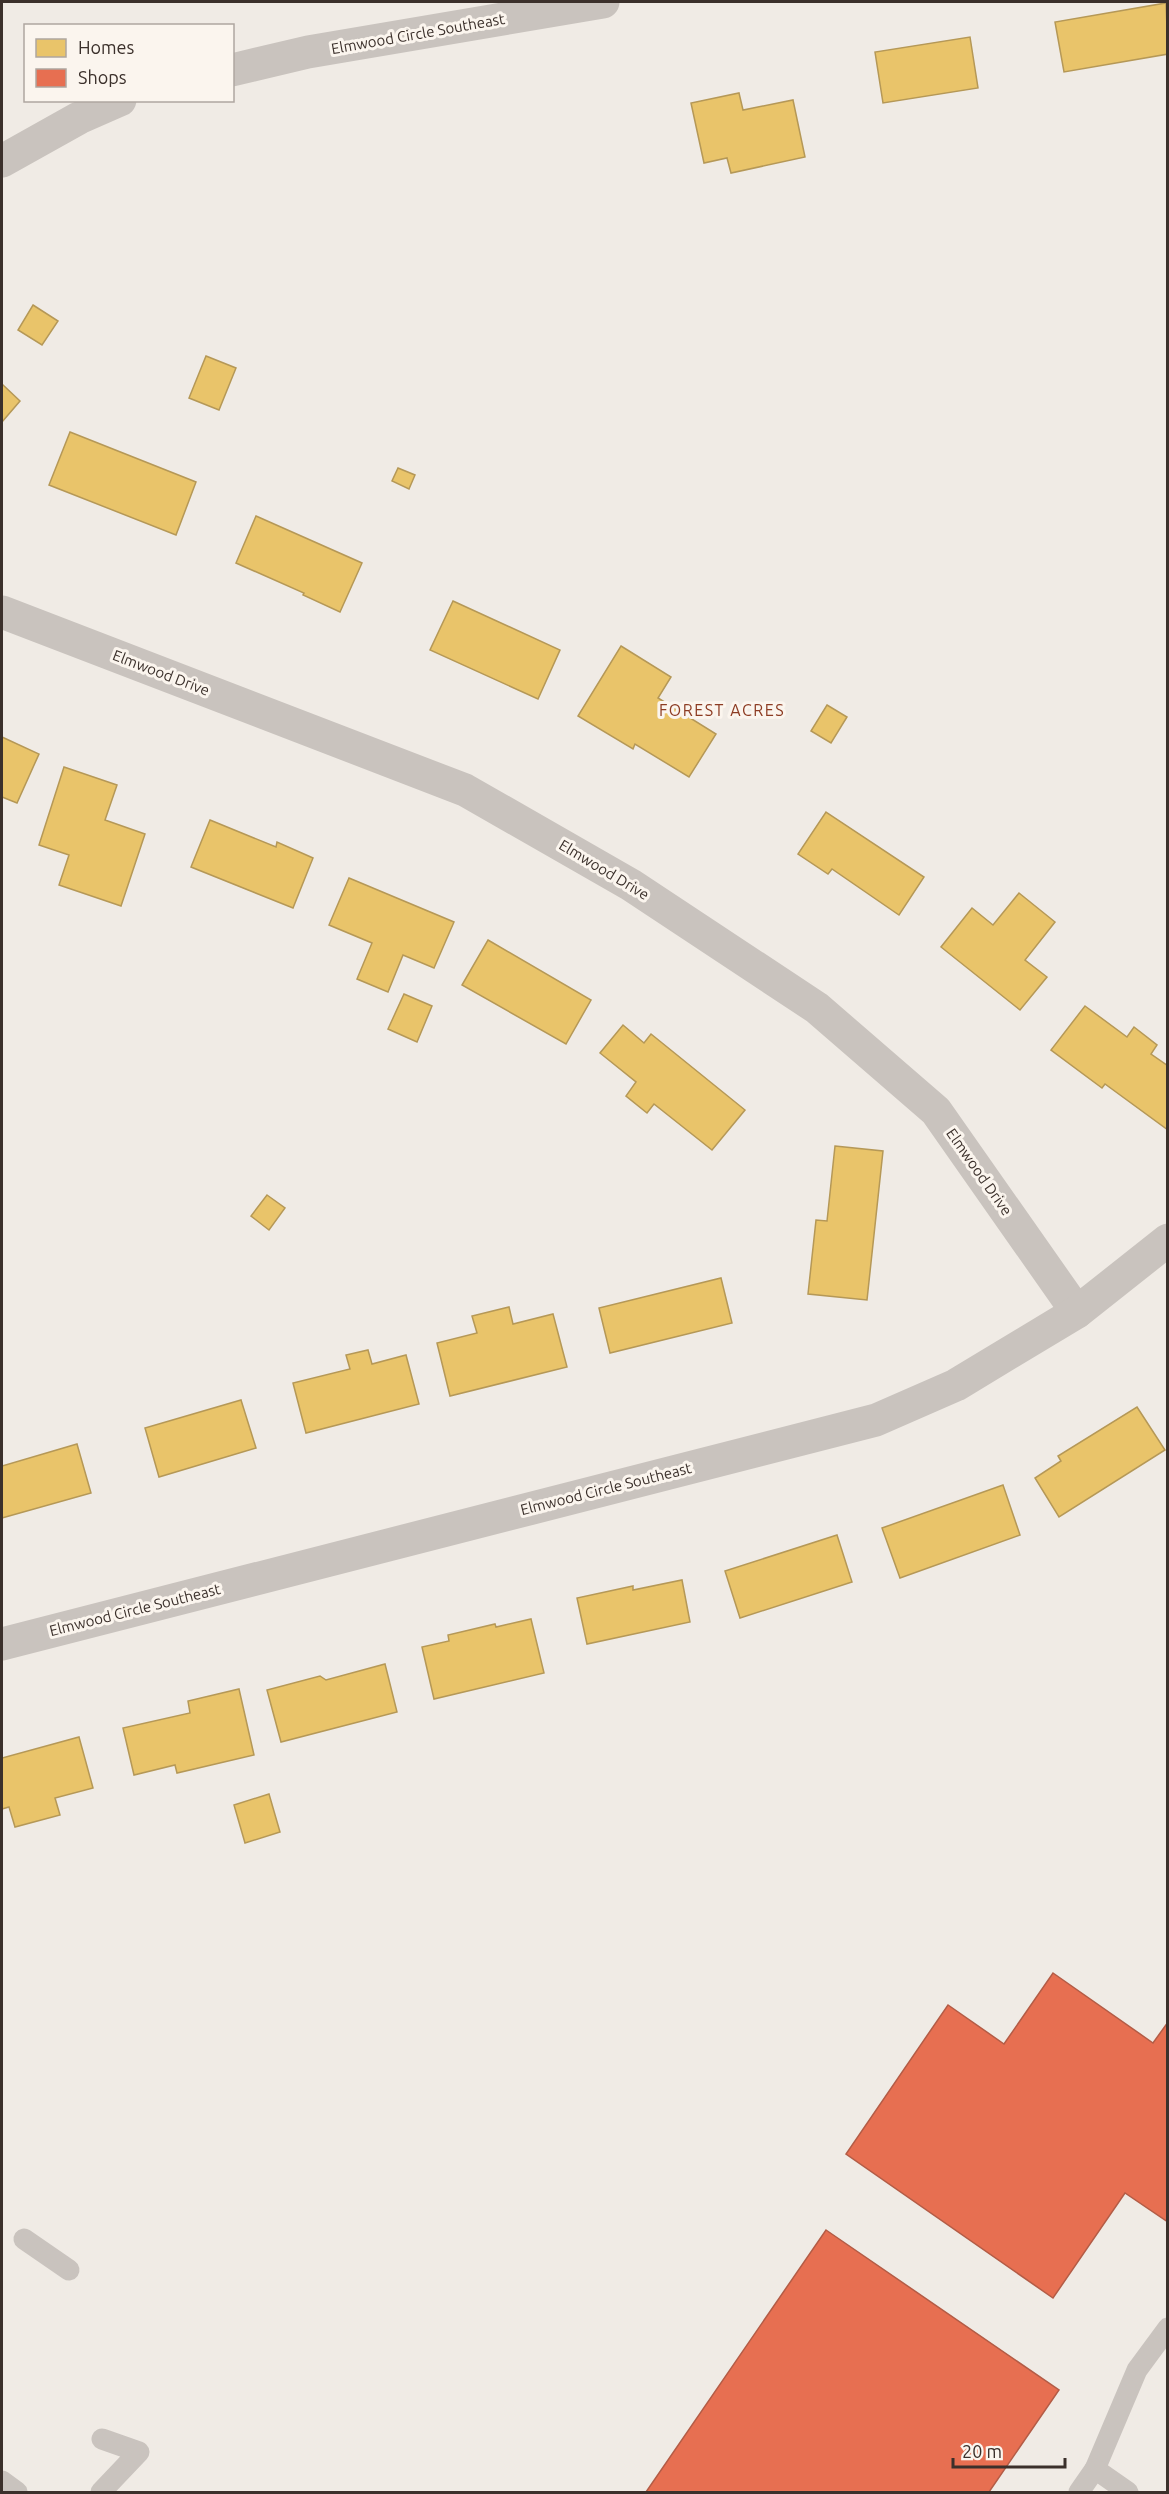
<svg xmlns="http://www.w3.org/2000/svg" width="1169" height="2494" viewBox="0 0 1169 2494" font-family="Ubuntu,sans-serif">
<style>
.homes{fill:#e9c46a;stroke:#b59857;stroke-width:1.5}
.shops{fill:#e76f51;stroke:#b35c46;stroke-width:1.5}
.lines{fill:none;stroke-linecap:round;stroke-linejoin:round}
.lane{stroke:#c9c3be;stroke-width:21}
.street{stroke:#c9c3be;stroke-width:33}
.labels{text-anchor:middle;stroke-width:6;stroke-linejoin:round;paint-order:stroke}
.street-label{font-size:15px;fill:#3b302b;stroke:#fbf5ee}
.neighbourhood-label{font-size:16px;letter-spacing:1.5px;fill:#8c3b22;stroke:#fbf5ee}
</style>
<rect width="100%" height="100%" fill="#f0ebe5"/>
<g class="homes">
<path d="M1166,3L1168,54L1064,72L1055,22Z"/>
<path d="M970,37L978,88L883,103L875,52Z"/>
<path d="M739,93L743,110L793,100L805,157L731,173L727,158L704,163L691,103Z"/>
<path d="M33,305L58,321L42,345L18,330Z"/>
<path d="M206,356L236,368L219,410L189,398Z"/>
<path d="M2,384L20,401L2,422Z"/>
<path d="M70,432L196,482L176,535L49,485Z"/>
<path d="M398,468L415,475L409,489L392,481Z"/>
<path d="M256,516L362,563L340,612L303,595L304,593L236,563Z"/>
<path d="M453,601L560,650L538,699L430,650Z"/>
<path d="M621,646L671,677L658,698L716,734L689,777L635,744L633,749L578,716Z"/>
<path d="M827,705L847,717L831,743L811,731Z"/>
<path d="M2,737L39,754L17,803L2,797Z"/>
<path d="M64,767L117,785L105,820L145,834L121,906L59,885L69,855L39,845Z"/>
<path d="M826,812L924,877L899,915L832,869L828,874L798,854Z"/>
<path d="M210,820L276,847L277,842L313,858L293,908L191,867Z"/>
<path d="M349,878L454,922L434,968L403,955L388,992L357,979L372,943L329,925Z"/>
<path d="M1019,893L1055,922L1025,960L1047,977L1020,1010L941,947L972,908L993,925Z"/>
<path d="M488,940L591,1000L566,1044L462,985Z"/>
<path d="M404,994L432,1006L417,1042L388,1029Z"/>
<path d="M1085,1006L1127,1037L1134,1027L1157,1045L1151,1054L1168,1066V1130L1105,1084L1102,1088L1051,1050Z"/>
<path d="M623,1025L644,1043L651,1034L745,1110L712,1150L654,1104L647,1113L626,1096L636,1082L600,1053Z"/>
<path d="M835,1146L883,1151L867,1300L808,1294L816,1220L827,1221Z"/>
<path d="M267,1195L285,1208L269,1230L251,1216Z"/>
<path d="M721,1278L732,1323L610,1353L599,1308Z"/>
<path d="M509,1307L513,1324L553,1314L567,1367L450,1396L437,1343L477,1333L472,1316Z"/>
<path d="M368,1350L372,1364L406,1355L419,1404L306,1433L293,1383L350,1369L346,1355Z"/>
<path d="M241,1400L256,1448L159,1477L145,1428Z"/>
<path d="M1137,1407L1165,1450L1059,1517L1035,1478L1061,1461L1058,1456Z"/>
<path d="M77,1444L91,1493L2,1518V1466Z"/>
<path d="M1003,1485L1020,1535L900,1578L882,1528Z"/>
<path d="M837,1535L852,1582L740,1618L725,1571Z"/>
<path d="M682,1580L690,1622L587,1644L577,1598L633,1586V1590Z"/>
<path d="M531,1619L544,1673L434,1699L422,1647L449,1641L448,1635L495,1624L496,1627Z"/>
<path d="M385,1664L397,1712L281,1742L267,1690L320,1676L326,1680Z"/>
<path d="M239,1689L254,1755L177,1773L175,1765L134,1775L123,1728L190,1713L188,1701Z"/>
<path d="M79,1737L93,1788L55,1798L60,1815L15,1827L9,1807L2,1809V1758Z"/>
<path d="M269,1794L280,1832L245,1843L234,1805Z"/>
</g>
<g class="shops">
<path d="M1053,1973L1153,2043L1168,2022V2222L1125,2193L1053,2298L846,2154L948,2005L1004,2044Z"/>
<path d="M826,2230L1059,2390L989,2492H646Z"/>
</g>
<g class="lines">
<g class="lane">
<path d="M24,2239L69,2270"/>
<path d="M1095,2469L1137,2370L1168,2328"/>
<path d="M2,2481L17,2492"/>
<path d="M101,2492L139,2452L102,2439"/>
<path d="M1079,2492L1095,2469L1128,2492"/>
</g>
<g class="street">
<path d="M232,70L308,52L603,2"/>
<path d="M2,161L79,118L120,100"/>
<path d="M2,612L465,790L631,885L817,1008L936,1111L1077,1312"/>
<path d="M2,1644L876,1420L956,1385L1077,1312L1168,1240"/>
</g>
</g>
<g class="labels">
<g class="street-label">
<text transform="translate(418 34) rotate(-10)" y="5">Elmwood Circle Southeast</text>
<text transform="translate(161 673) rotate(21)" y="5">Elmwood Drive</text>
<text transform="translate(604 870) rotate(31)" y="5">Elmwood Drive</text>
<text transform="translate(979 1172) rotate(55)" y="5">Elmwood Drive</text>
<text transform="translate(606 1489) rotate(-14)" y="5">Elmwood Circle Southeast</text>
<text transform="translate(135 1610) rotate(-14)" y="5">Elmwood Circle Southeast</text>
</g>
<g class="neighbourhood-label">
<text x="722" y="716">FOREST ACRES</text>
</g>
</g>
<rect width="1169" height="2494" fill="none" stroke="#3b302b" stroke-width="6"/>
<rect x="24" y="24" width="210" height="78" fill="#fbf5ee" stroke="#aea6a0" stroke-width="1.5"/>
<rect x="36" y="39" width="30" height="18" fill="#e9c46a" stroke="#aea6a0" stroke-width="1.5"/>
<text x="78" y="54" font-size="18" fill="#3b302b">Homes</text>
<rect x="36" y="69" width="30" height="18" fill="#e76f51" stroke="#aea6a0" stroke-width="1.5"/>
<text x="78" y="84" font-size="18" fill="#3b302b">Shops</text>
<path d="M953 2458v9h112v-9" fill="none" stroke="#3b302b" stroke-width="3"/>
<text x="962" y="2458" font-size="18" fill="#3b302b" stroke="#fbf5ee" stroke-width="4.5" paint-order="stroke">20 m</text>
</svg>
